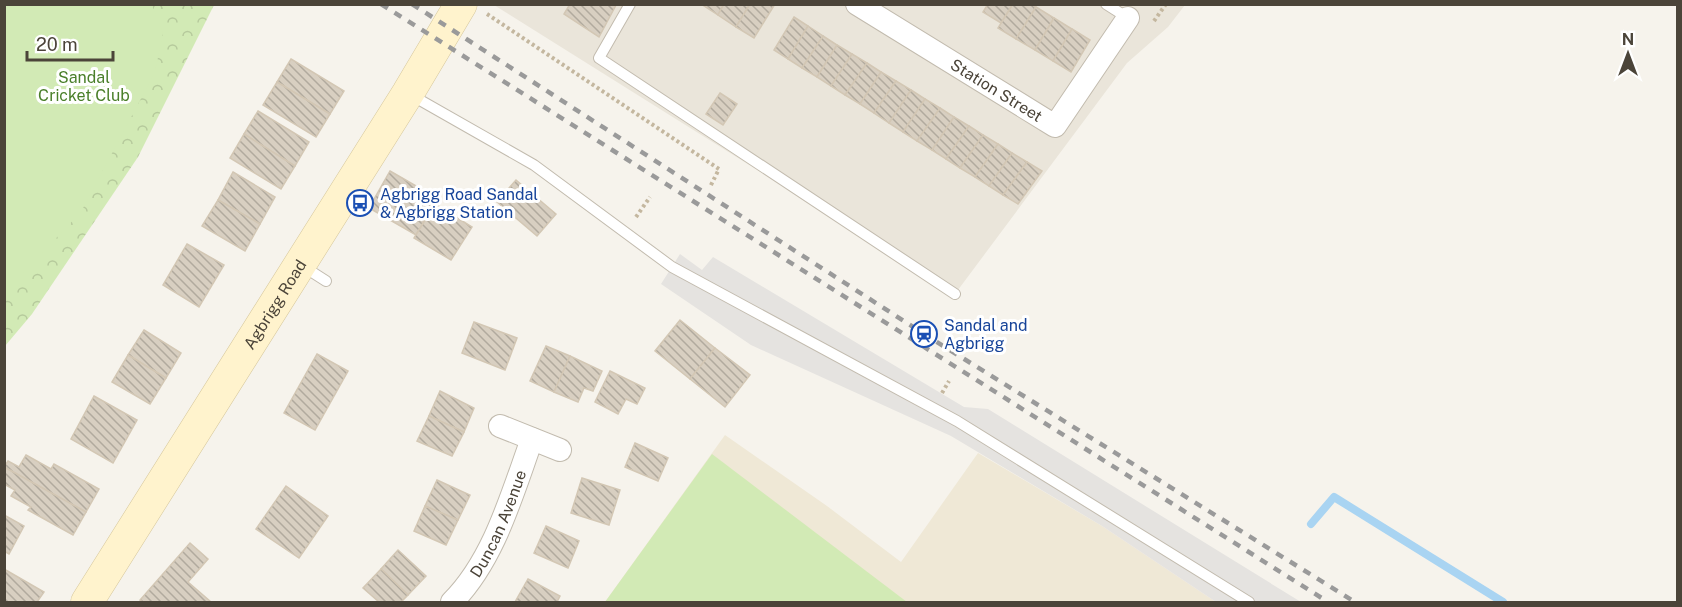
<svg xmlns="http://www.w3.org/2000/svg" width="1682" height="607" viewBox="0 0 1682 607" font-family="'Public Sans',sans-serif">
<style>
.residential{fill:#eae5da}
.education{fill:#efe8d6}
.forest{fill:url(#forest-crowns)}
.garden{fill:#d2eab5}
.parking{fill:#e5e3e0}
.lines{fill:none;stroke-linecap:round;stroke-linejoin:round}
.stream{stroke:#a9d4f2;stroke-width:8}
.building{fill:url(#building-back-hatch);stroke:#d3c7b4;stroke-width:1.5}
.lane-casing{stroke:#c2bbae;stroke-width:12}
.street-casing{stroke:#c2bbae;stroke-width:24}
.secondary-casing{stroke:#d6c79b;stroke-width:33}
.path{stroke:#c4b79f;stroke-width:4;stroke-dasharray:3 3;stroke-linecap:butt}
.lane{stroke:#fff;stroke-width:10}
.street{stroke:#fff;stroke-width:22}
.secondary{stroke:#fff3cd;stroke-width:32}
.rail{stroke:#9a9a9a;stroke-width:4.5;stroke-dasharray:8 8;stroke-linecap:butt}
.labels{text-anchor:middle;stroke-width:6;stroke-linejoin:round;paint-order:stroke}
.park-label{font-size:16px;fill:#4a7f2a;stroke:#fff}
.street-label{font-size:16px;fill:#4b4439;stroke:#fff}
.transit-label{font-size:16px;fill:#164399;stroke:#fff;text-anchor:start}
</style>
<defs>
<pattern id="forest-crowns" width="20" height="18" patternUnits="userSpaceOnUse" patternTransform="scale(1.5)"><rect width="20" height="18" fill="#d2eab5"/><path d="M2 6a3 3 0 1 1 6 0M12 15a3 3 0 1 1 6 0" fill="none" stroke="#b6ca9c"/></pattern>
<pattern id="building-back-hatch" width="6" height="6" patternUnits="userSpaceOnUse" patternTransform="scale(1.5)"><rect width="6" height="6" fill="#d8cfc1"/><path d="M-1 5l2 2M0 0l6 6M5-1l2 2" fill="none" stroke="#b1aa9e"/></pattern>
</defs>
<rect width="100%" height="100%" fill="#f6f3ec"/>
<path class="residential" d="M494,5H1185L1168,27L1127,63L955,294Z"/>
<path class="education" d="M725,435L827,506L901,562L978,453L1102,526L1216,602H605Z"/>
<path class="forest" d="M5,5H214L138,157L32,314L5,346Z"/>
<g class="garden">
<path d="M5,4L152,5L163,33L155,72L81,212L5,292Z"/>
<path d="M712,454L907,602H605Z"/>
</g>
<path class="parking" d="M680,254L702,270L713,257L964,407L988,409L1301,602H1216L1102,526L951,436L751,345L661,284Z"/>
<g class="lines">
<path class="stream" d="M1311,524L1334,497L1503,602"/>
</g>
<g class="building">
<path d="M570,4H616V5L599,37L564,14Z"/>
<path d="M701,4H724L718,15Z"/>
<path d="M724,4H750L736,27L718,15Z"/>
<path d="M750,4H775L754,38L736,27Z"/>
<path d="M988,4H1013L1001,23L983,12Z"/>
<path d="M1013,4H1031L1036,7L1016,39L998,28Z"/>
<path d="M1036,7L1054,18L1035,50L1016,39Z"/>
<path d="M794,17L808,26L788,59L774,50Z"/>
<path d="M1054,18L1072,29L1053,61L1035,50Z"/>
<path d="M808,26L823,36L802,68L788,59Z"/>
<path d="M1072,29L1090,40L1071,72L1053,61Z"/>
<path d="M823,36L837,45L817,77L802,68Z"/>
<path d="M837,45L852,54L831,86L817,77Z"/>
<path d="M852,54L867,63L845,95L831,86Z"/>
<path d="M291,59L344,91L330,114L277,82Z"/>
<path d="M867,63L881,72L860,104L845,95Z"/>
<path d="M881,72L896,81L874,113L860,104Z"/>
<path d="M896,81L911,90L889,123L874,113Z"/>
<path d="M277,82L330,114L316,137L263,105Z"/>
<path d="M911,90L925,99L903,132L889,123Z"/>
<path d="M720,93L737,104L723,125L706,114Z"/>
<path d="M925,99L940,108L917,141L903,132Z"/>
<path d="M940,108L954,117L932,150L917,141Z"/>
<path d="M258,111L309,142L295,166L244,134Z"/>
<path d="M954,117L969,126L946,159L932,150Z"/>
<path d="M969,126L983,135L960,168L946,159Z"/>
<path d="M244,134L295,166L281,189L230,158Z"/>
<path d="M983,135L998,144L975,177L960,168Z"/>
<path d="M998,144L1012,153L989,186L975,177Z"/>
<path d="M1012,153L1027,162L1003,195L989,186Z"/>
<path d="M1027,162L1042,171L1018,204L1003,195Z"/>
<path d="M390,171L437,198L416,235L369,208Z"/>
<path d="M233,172L275,197L260,224L218,200Z"/>
<path d="M516,180L556,214L537,236L497,202Z"/>
<path d="M218,200L260,224L245,251L202,226Z"/>
<path d="M435,204L472,227L451,260L414,238Z"/>
<path d="M187,244L224,265L199,307L163,285Z"/>
<path d="M680,320L715,348L690,379L655,351Z"/>
<path d="M474,322L517,338L505,370L462,353Z"/>
<path d="M144,330L181,353L166,378L128,355Z"/>
<path d="M546,346L570,356L554,392L530,381Z"/>
<path d="M715,348L750,375L725,407L690,379Z"/>
<path d="M317,354L348,371L315,430L284,413Z"/>
<path d="M128,355L166,378L150,404L112,382Z"/>
<path d="M570,356L602,371L593,391L584,388L578,402L554,392Z"/>
<path d="M610,371L645,388L637,404L626,399L618,414L595,402Z"/>
<path d="M440,391L474,408L464,432L429,416Z"/>
<path d="M94,396L137,420L113,463L71,439Z"/>
<path d="M429,416L464,432L452,456L417,441Z"/>
<path d="M635,443L668,458L658,481L625,467Z"/>
<path d="M26,455L51,469L54,464L99,489L86,512L4,467L8,461L19,467Z"/>
<path d="M4,467L86,512L73,535L28,510L31,507L11,496L15,490L4,484Z"/>
<path d="M582,478L620,490L609,525L571,513Z"/>
<path d="M437,480L470,495L458,520L425,506Z"/>
<path d="M286,486L328,516L299,558L256,529Z"/>
<path d="M425,506L458,520L446,545L414,531Z"/>
<path d="M4,515L24,526L9,554L4,551Z"/>
<path d="M546,526L579,541L568,568L534,553Z"/>
<path d="M190,543L208,559L188,582L211,602H143L140,600Z"/>
<path d="M398,550L426,576L408,595L381,569Z"/>
<path d="M4,569L44,592L37,602H4Z"/>
<path d="M381,569L408,595L401,602H379L363,588Z"/>
<path d="M528,579L560,596L557,602H515Z"/>
</g>
<g class="lines">
<defs>
<g id="lane">
<path d="M630,4L599,58L955,294"/>
<path d="M1106,4L1128,18"/>
<path d="M411,95L534,165L672,267L957,421L1249,602"/>
<path d="M301,265L326,281"/>
</g>
<g id="street">
<path id="s1" d="M857,4L1055,126L1128,18"/>
<path d="M500,426L560,450"/>
<path id="s2" d="M452,602C494,560 512,494 532,439"/>
</g>
<g id="secondary">
<path id="s3" d="M87,602L408,93L461,4"/>
</g>
</defs>
<use href="#lane" class="lane-casing"/>
<use href="#street" class="street-casing"/>
<use href="#secondary" class="secondary-casing"/>
<g class="path">
<path d="M487,14L719,169L710,187"/>
<path d="M1154,21L1166,4"/>
<path d="M636,217L650,197"/>
<path d="M942,393L949,381"/>
</g>
<use href="#lane" class="lane"/>
<use href="#street" class="street"/>
<use href="#secondary" class="secondary"/>
<g class="rail">
<path d="M381,4L1328,602"/>
<path d="M412,4L924,334L1355,602"/>
</g>
</g>
<defs>
<symbol id="bus-ring" viewBox="-11 -11 22 22"><circle r="9.5" fill="#fff" stroke="#1a4fb4" stroke-width="1.5"/><path d="M-5-6H5V4H4V6H2V4H-2V6H-4V4H-5ZM-3.5-4V0h7V-4ZM-3.5 1.2v1.5H-2V1.2ZM2 1.2v1.5H3.5V1.2Z" fill="#1a4fb4"/></symbol>
<symbol id="station-ring" viewBox="-11 -11 22 22"><circle r="9.5" fill="#fff" stroke="#1a4fb4" stroke-width="1.5"/><path d="M-3-6H3Q5-6 5-4V2Q5 4 3 4L4.5 6H3L1.5 4h-3L-3 6H-4.5L-3 4Q-5 4-5 2V-4Q-5-6-3-6ZM-3.5-4v3h7v-3ZM-3.5 1v1.5H-2V1ZM2 1v1.5H3.5V1Z" fill="#1a4fb4"/></symbol>
</defs>
<g fill-rule="evenodd">
<use href="#bus-ring" x="345" y="188" width="30" height="30"/>
<use href="#station-ring" x="909" y="319" width="30" height="30"/>
</g>
<g class="labels">
<g class="park-label">
<text x="84" y="83">Sandal<tspan x="84" dy="18">Cricket Club</tspan></text>
</g>
<g class="street-label">
<text dy="6" stroke="none"><textPath href="#s1" startOffset="164">Station Street</textPath></text>
<text dy="6" stroke="none"><textPath href="#s3" startOffset="352">Agbrigg Road</textPath></text>
<text dy="6" stroke="none"><textPath href="#s2" startOffset="92">Duncan Avenue</textPath></text>
</g>
<g class="transit-label">
<text x="380" y="200">Agbrigg Road Sandal<tspan x="380" dy="18">&amp; Agbrigg Station</tspan></text>
<text x="944" y="331">Sandal and<tspan x="944" dy="18">Agbrigg</tspan></text>
</g>
</g>
<rect width="1682" height="607" fill="none" stroke="#4b4439" stroke-width="12"/>
<g transform="translate(1628 54)" stroke="#ffffff" stroke-width="4.5" paint-order="stroke">
<path d="M0-4.5L10 22L0 15L-10 22Z" fill="#4b4439"/>
<text y="-9" font-size="16" font-weight="bold" text-anchor="middle" fill="#4b4439">N</text>
</g>
<path d="M27 51v9h86v-9" fill="none" stroke="#4b4439" stroke-width="3"/>
<text x="36" y="51" font-size="18" fill="#4b4439" stroke="#ffffff" stroke-width="4.5" paint-order="stroke">20 m</text>
</svg>
